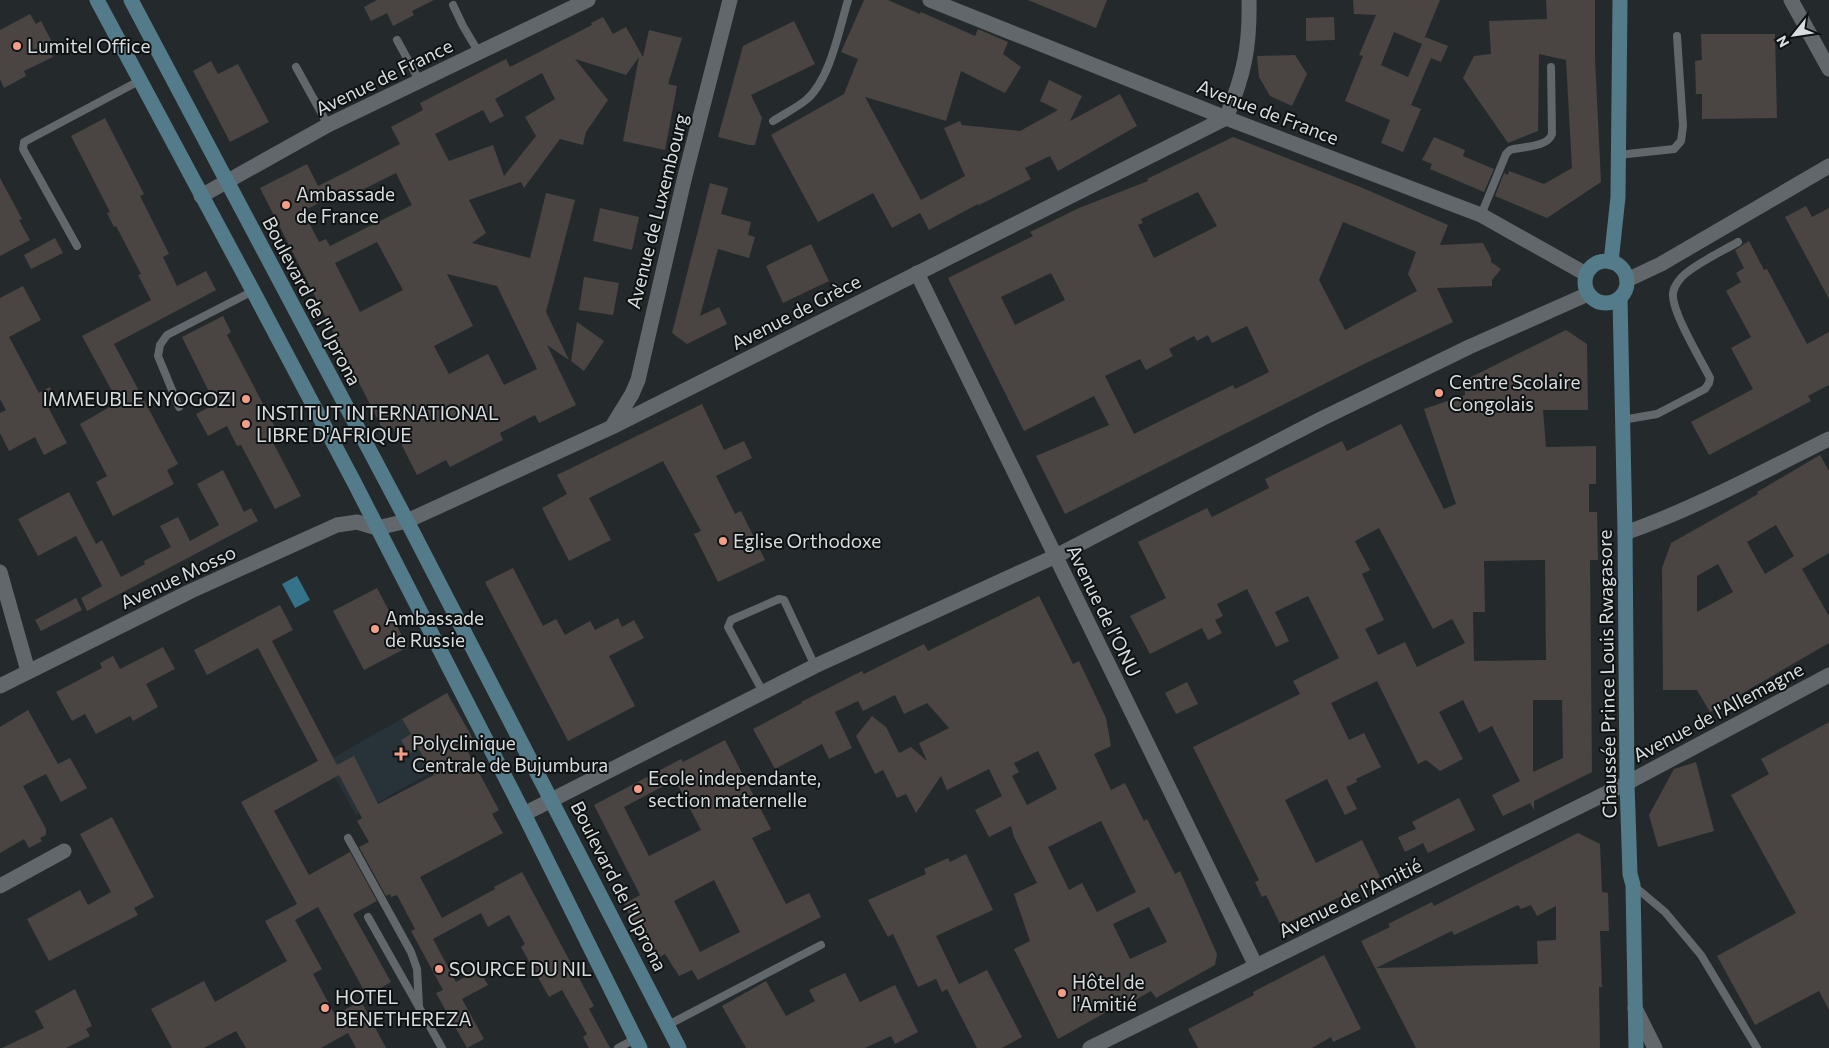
<svg xmlns="http://www.w3.org/2000/svg" width="1829" height="1048" viewBox="0 0 1829 1048" font-family="Commissioner,sans-serif">
<style>
.built{fill:#283339}
.water{fill:#35738b}
.building{fill:#4a4442;fill-rule:evenodd}
.lines{fill:none;stroke-linecap:round;stroke-linejoin:round}
.lane{stroke:#61676a;stroke-width:8}
.street{stroke:#61676a;stroke-width:15}
.secondary{stroke:#547b8a;stroke-width:15}
.poi-dot{fill:#f49e89;stroke:#0f1213;stroke-width:2}
.labels{text-anchor:middle;stroke-width:4;stroke-linejoin:round;paint-order:stroke}
.poi-label{font-size:19px;fill:#dadddf;stroke:#0f1213;text-anchor:start}
.street-label{font-size:19px;fill:#dadddf;stroke:#0f1213}
</style>
<rect width="100%" height="100%" fill="#242a2c"/>
<path class="built" d="M447,693L477,746L356,815L326,762Z"/>
<path class="water" d="M297,576L310,600L295,608L282,584Z"/>
<g class="building">
<path d="M377,0H434L412,11L414,15L393,26L387,13L371,21L364,7Z"/>
<path d="M864,0H888L920,14L921,12L975,36L978,29L987,33L1008,42L1003,54L1021,67L1005,93L961,71L946,121L865,97L921,200L965,176L944,128L960,121L962,125L1020,131L1058,110L1040,101L1049,80L1082,96L1070,121L1120,94L1137,126L1058,171L1050,156L1025,168L1031,179L979,205L978,204L929,230L920,213L892,228L873,193L818,222L771,135L844,94L858,59L841,52Z"/>
<path d="M1028,0H1107L1096,28Z"/>
<path d="M1353,0H1440L1422,44L1394,32L1381,65L1408,77L1425,37L1448,46L1441,62L1431,58L1411,105L1421,109L1403,152L1381,143L1390,120L1345,101L1363,56L1359,55L1376,15L1354,14Z"/>
<path d="M1546,0H1595V59L1601,182L1547,218L1495,196L1504,173L1508,175L1509,171L1544,184L1572,168L1566,60L1539,54L1538,131L1508,143L1463,78L1474,56L1491,54L1489,21L1547,19Z"/>
<path d="M30,14L36,24L41,21L53,44L47,47L53,57L24,71L26,76L4,88L0,79V30Z"/>
<path d="M603,17L613,34L626,27L643,57L649,30L682,38L668,84L677,86L665,150L623,141L639,57L626,75L575,59L608,100L586,132L583,145L560,139L524,188L521,182L469,200L486,233L472,243L530,258L546,193L575,200L546,312L569,360L547,345L576,405L539,423L535,415L500,433L503,440L450,467L446,460L417,475L393,428L384,432L260,188L307,164L318,186L346,172L400,144L391,127L423,110L420,103L506,59L510,67L592,25L591,23ZM542,73L555,99L525,117L536,136L504,176L493,145L449,161L435,134L483,110L490,123L504,116L495,99ZM396,173L412,205L330,246L326,239L319,242L303,211L341,192L344,199ZM377,242L403,290L360,312L335,263ZM447,274L497,286L537,369L504,385L488,354L449,374L434,346L473,326Z"/>
<path d="M1334,17L1335,40L1306,41V18Z"/>
<path d="M794,21L815,64L751,95L762,118L755,145H749L718,137L743,46Z"/>
<path d="M1701,34H1775L1777,118L1702,119V94H1696L1695,61L1702,60Z"/>
<path d="M1295,55L1307,74L1292,106L1270,96L1259,77L1257,56Z"/>
<path d="M211,61L218,74L238,64L269,122L230,142L193,71Z"/>
<path d="M105,118L144,194L140,196L169,254L163,257L177,286L206,271L216,290L114,344L178,464L167,470L174,484L113,516L96,482L107,476L80,424L118,402L82,336L151,300L138,275L141,274L116,226L114,227L107,213L110,212L71,136Z"/>
<path d="M1233,137L1358,186L1448,225L1440,245L1483,243L1491,258V262L1501,269L1492,280V286L1437,288L1453,322L1364,364L1065,514L1036,456L1109,425L1094,396L1024,431L948,278L1033,236L1030,232L1079,208L1148,181L1147,179ZM1198,192L1217,226L1154,258L1138,225L1143,223L1141,219ZM1343,222L1416,252L1408,274L1417,291L1345,330L1319,280ZM1051,273L1065,300L1015,325L1001,297ZM1247,326L1269,372L1235,389L1233,385L1134,434L1105,376L1140,359L1146,370L1173,356L1169,349L1194,336L1197,341L1208,335L1212,343Z"/>
<path d="M1434,137L1465,150L1463,156L1494,169L1484,192L1430,169L1432,164L1422,160Z"/>
<path d="M0,178L22,219L19,220L30,240L0,256Z"/>
<path d="M710,183L728,188L721,214L751,222L748,235L755,237L749,258L718,249L700,316L719,307L727,324L687,344L672,333Z"/>
<path d="M1806,206L1812,217L1829,208V299L1785,217Z"/>
<path d="M600,208L639,217L632,250L593,241Z"/>
<path d="M55,238L63,253L31,269L24,255Z"/>
<path d="M1749,241L1764,270L1767,269L1807,344L1829,332V385L1808,396L1811,401L1709,455L1691,422L1753,389L1731,348L1751,337L1726,291L1741,282L1736,273L1744,268L1735,250Z"/>
<path d="M811,244L829,281L783,303L766,266Z"/>
<path d="M584,277L619,283L613,315L579,310Z"/>
<path d="M23,286L41,320L9,337L39,393L50,387L57,402L48,407L67,443L44,455L35,437L9,451L0,433V413L6,410L0,399V298Z"/>
<path d="M223,316L231,332L227,335L275,427L267,431L301,496L275,509L241,445L237,446L227,426L208,436L196,414L215,404L182,337Z"/>
<path d="M577,322L604,341L584,371L571,361Z"/>
<path d="M1566,330L1587,344L1588,410H1543L1546,447L1596,446V484H1589V512H1597L1598,560H1590L1592,772L1534,801V810L1530,803L1503,816L1492,795L1520,781L1492,726L1479,733L1463,700L1439,712L1463,759L1440,771L1426,760L1418,764L1377,681L1331,703L1349,740L1364,733L1381,767L1356,779L1357,782L1346,787L1357,809L1345,815L1327,779L1285,800L1316,863L1362,840L1380,877L1281,926L1266,895L1262,897L1255,882L1259,880L1193,747L1300,694L1293,681L1339,658L1308,596L1275,612L1289,641L1276,647L1247,589L1217,604L1223,616L1215,620L1222,633L1208,640L1202,628L1150,654L1130,616L1166,598L1138,542L1207,508L1212,517L1269,488L1265,479L1342,441L1347,451L1401,424L1444,509L1456,504L1424,409L1465,395V380ZM1379,528L1433,629L1452,619L1465,643L1417,667L1405,642L1378,655L1365,629L1384,620L1362,574L1370,570L1355,541ZM1545,560L1546,660L1474,661L1473,612H1485L1484,561ZM1533,700H1562L1563,758L1533,772Z"/>
<path d="M702,404L724,450L744,441L752,458L716,476L735,514L741,511L765,560L718,582L694,534L701,531L663,461L589,498L611,540L569,561L542,508L567,494L557,475Z"/>
<path d="M1820,455L1829,471V553L1802,569L1829,616V643L1710,712L1697,690H1663L1662,568L1671,543L1758,494L1757,492ZM1776,525L1794,556L1765,574L1747,542ZM1718,564L1733,592L1697,612V576Z"/>
<path d="M223,470L244,512L251,508L258,521L87,611L81,598L102,586L76,536L38,556L18,519L69,492L96,544L102,540L121,577L145,564L144,561L171,547L160,526L178,517L190,541L219,525L197,484Z"/>
<path d="M513,568L543,626L556,619L565,635L590,621L595,630L618,618L622,627L634,620L644,638L609,656L635,706L568,741L485,582Z"/>
<path d="M377,588L408,647L364,670L333,611Z"/>
<path d="M1039,596L1073,664L1079,661L1106,718L1111,746L1094,754L1111,790L1125,783L1144,821L1147,819L1175,874L1180,871L1217,954L1215,965L1156,998L1151,991L1114,1012L1112,1009L1058,1039L1014,949L1030,941L1014,894L1037,883L1014,837L1011,826L989,837L975,810L1002,796L989,769L947,790L941,776L916,813L906,794L897,798L883,770L875,774L856,736L872,716L886,727L899,753L911,747L927,761L919,743L949,728L927,703L904,714L895,695L863,711L858,701L835,712L852,748L829,759L822,744L775,769L753,729L802,703L801,702L862,671L864,674L924,644L928,651ZM1038,751L1057,789L1027,805L1012,776L1019,772L1014,763ZM1101,821L1136,892L1097,912L1082,883L1069,890L1048,847ZM1149,907L1167,942L1130,959L1113,924Z"/>
<path d="M76,598L82,610L41,631L35,620Z"/>
<path d="M280,605L293,630L272,641L337,765L354,756L378,804L434,775L418,748L409,754L401,740L411,734L402,719L447,693L477,746L468,752L499,810L492,814L503,833L420,877L442,918L495,889L494,887L522,872L594,1006L589,1009L610,1048H589L583,1037L587,1034L562,990L549,997L521,947L525,944L509,915L488,927L481,913L433,939L456,982L479,969L488,985L462,999L484,1039L467,1048L436,993L443,990L411,931L415,929L397,895L391,897L390,894L386,896L359,847L369,842L357,821L362,818L339,775L274,811L309,875L350,852L377,901L353,914L391,982L367,996L318,907L295,920L322,969L313,974L335,1015L361,1001L386,1048H356L348,1033L321,1048H246L236,1031L204,1048H172L151,1009L204,981L215,1002L287,961L265,921L297,904L241,802L318,761L258,648L207,675L194,650Z"/>
<path d="M163,647L175,669L146,684L158,707L133,721L130,716L96,734L85,714L72,721L56,692L102,668L100,663L113,656L120,669Z"/>
<path d="M1187,682L1198,704L1176,714L1165,693Z"/>
<path d="M28,710L58,764L70,758L87,788L61,802L46,774L23,786L46,829V835L40,838L42,841L29,848L24,839L0,853V727Z"/>
<path d="M1829,722V1010L1819,991L1755,1025L1717,956L1796,913L1731,795L1769,774L1761,759Z"/>
<path d="M725,740L771,829L752,838L786,904L809,893L821,917L698,980L692,970L679,976L665,954L653,961L636,921L633,922L624,904L640,895L594,805L681,759L683,762ZM675,780L701,830L649,856L624,807ZM714,880L740,932L700,952L674,901Z"/>
<path d="M1696,762L1714,831L1658,847L1649,815L1674,769Z"/>
<path d="M1459,798L1475,830L1428,853L1423,843L1405,852L1398,837L1416,829L1412,822Z"/>
<path d="M112,817L154,897L134,908L138,915L49,961L27,919L80,890L88,905L111,892L80,834Z"/>
<path d="M1578,833L1600,844L1602,892L1608,893L1609,931H1600L1602,987H1599L1600,1048H1416L1361,941L1390,927L1388,924L1432,902L1434,906ZM1518,905L1521,909L1531,905L1537,916L1556,906V940L1537,941L1538,964L1376,968L1452,931L1454,935Z"/>
<path d="M966,854L993,910L936,936L959,984L987,970L1022,1037L1002,1048H977L947,989L942,992L936,979L918,987L893,934L888,937L868,900L926,874L924,869L948,858L950,862Z"/>
<path d="M1324,955L1361,1029L1333,1042L1331,1037L1312,1048H1198L1188,1029L1254,995L1253,992Z"/>
<path d="M845,973L860,1002L895,985L918,1032L895,1044L891,1036L865,1048H746L722,1006L766,981L786,1016L815,1001L809,990Z"/>
<path d="M75,989L92,1026L86,1029L90,1036L66,1048H2L44,1028L35,1011Z"/>
</g>
<g class="lines">
<g class="lane">
<path d="M453,5L463,26L479,53"/>
<path d="M397,40L419,80"/>
<path d="M296,67L328,125"/>
<path d="M773,121C784,114 796,108 806,100C830,80 839,30 848,0"/>
<path d="M1618,155L1674,149L1681,141L1683,126L1677,36"/>
<path d="M1481,215L1506,154L1510,150C1523,146 1547,148 1552,134L1551,67"/>
<path d="M77,246L23,149L24,142L139,81"/>
<path d="M179,407L158,356L160,345L167,335L253,291"/>
<path d="M1622,420L1657,414L1705,389L1709,383L1710,378C1701,360 1671,311 1673,293C1674,286 1680,278 1685,274C1701,261 1721,252 1738,242"/>
<path d="M763,692L728,627L731,620L779,599L784,600L815,666"/>
<path d="M348,838L411,952L417,969L419,1006"/>
<path d="M1634,886L1665,912L1701,955L1757,1048"/>
<path d="M368,917L442,1048"/>
<path d="M668,1025L821,945"/>
<path d="M618,1048L635,1039"/>
</g>
<g class="street">
<path d="M930,0L1226,118L1481,215L1586,274"/>
<path d="M1791,0L1829,69"/>
<path d="M1226,118C1244,75 1250,47 1249,0"/>
<path d="M201,196L328,125L588,0"/>
<path d="M917,273C1031,504 1142,736 1256,966"/>
<path d="M1627,280L1661,264L1829,166"/>
<path d="M613,425L632,394L638,380L684,180L730,0"/>
<path d="M1625,533C1696,508 1762,472 1829,439"/>
<path d="M0,572L28,671"/>
<path d="M0,686L191,591L337,525L357,522L377,528L407,521L612,427L1226,118"/>
<path d="M524,814L815,666L1056,556L1321,419L1469,347L1588,294"/>
<path d="M0,886L64,851"/>
<path d="M1635,1008L1655,1048"/>
<path d="M1090,1048L1627,783L1829,675"/>
</g>
<g class="secondary">
<path d="M97,0L253,291L354,482L524,814L640,1048"/>
<path d="M131,0L407,521L679,1048"/>
<circle cx="1606" cy="282" r="21"/>
<path d="M1611,262L1618,197L1620,0"/>
<path d="M1620,298L1625,533L1627,783L1630,874L1633,885L1636,1048"/>
</g>
</g>
<g class="poi-dot">
<circle cx="17" cy="46" r="5"/>
<circle cx="286" cy="205" r="5"/>
<circle cx="1439" cy="393" r="5"/>
<circle cx="246" cy="399" r="5"/>
<circle cx="246" cy="424" r="5"/>
<circle cx="723" cy="541" r="5"/>
<circle cx="375" cy="629" r="5"/>
<path d="M398.5 746.5h5v5h5v5h-5v5h-5v-5h-5v-5h5z"/>
<circle cx="638" cy="789" r="5"/>
<circle cx="439" cy="969" r="5"/>
<circle cx="1062" cy="993" r="5"/>
<circle cx="325" cy="1008" r="5"/>
</g>
<g class="labels">
<g class="poi-label">
<text x="27" y="53">Lumitel Office</text>
<text x="296" y="201">Ambassade<tspan x="296" dy="22">de France</tspan></text>
<text x="1449" y="389">Centre Scolaire<tspan x="1449" dy="22">Congolais</tspan></text>
<text x="236" y="406" text-anchor="end">IMMEUBLE NYOGOZI</text>
<text x="256" y="420">INSTITUT INTERNATIONAL<tspan x="256" dy="22">LIBRE D'AFRIQUE</tspan></text>
<text x="733" y="548">Eglise Orthodoxe</text>
<text x="385" y="625">Ambassade<tspan x="385" dy="22">de Russie</tspan></text>
<text x="412" y="750">Polyclinique<tspan x="412" dy="22">Centrale de Bujumbura</tspan></text>
<text x="648" y="785">Ecole independante,<tspan x="648" dy="22">section maternelle</tspan></text>
<text x="449" y="976">SOURCE DU NIL</text>
<text x="1072" y="989">Hôtel de<tspan x="1072" dy="22">l'Amitié</tspan></text>
<text x="335" y="1004">HOTEL<tspan x="335" dy="22">BENETHEREZA</tspan></text>
</g>
<g class="street-label">
<text transform="translate(384 77) rotate(-26)" y="7">Avenue de France</text>
<text transform="translate(1268 112) rotate(21)" y="7">Avenue de France</text>
<text transform="translate(657 211) rotate(-76)" y="7">Avenue de Luxembourg</text>
<text transform="translate(312 301) rotate(62)" y="7">Boulevard de l'Uprona</text>
<text transform="translate(796 312) rotate(-27)" y="7">Avenue de Grèce</text>
<text transform="translate(178 577) rotate(-25)" y="7">Avenue Mosso</text>
<text transform="translate(1104 611) rotate(64)" y="7">Avenue de l'ONU</text>
<text transform="translate(1607 674) rotate(-91)" y="7">Chaussée Prince Louis Rwagasore</text>
<text transform="translate(1718 712) rotate(-28)" y="7">Avenue de l'Allemagne</text>
<text transform="translate(619 886) rotate(63)" y="7">Boulevard de l'Uprona</text>
<text transform="translate(1350 898) rotate(-26)" y="7">Avenue de l'Amitié</text>
</g>
</g>
<g transform="translate(1794 35) rotate(240)" stroke="#0f1213" stroke-width="4" paint-order="stroke">
<path d="M0-4L9 19L0 12L-9 19Z" fill="#dadddf"/>
<text y="-8" font-size="14" font-weight="bold" text-anchor="middle" fill="#dadddf">N</text>
</g>
</svg>
